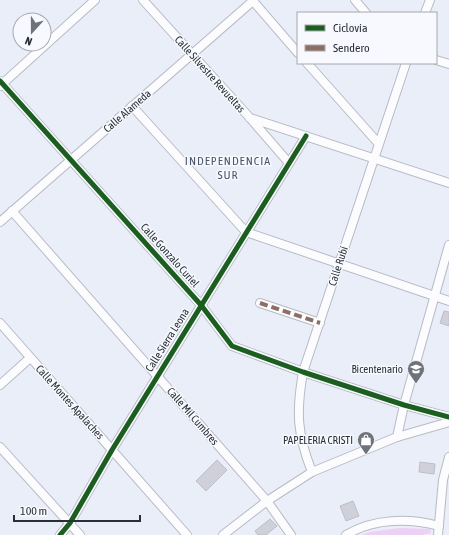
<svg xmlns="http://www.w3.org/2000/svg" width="449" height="535" viewBox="0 0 449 535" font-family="'Asap Condensed',sans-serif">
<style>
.green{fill:#ecd0f5}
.building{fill:#cfd0da;stroke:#bdbec8}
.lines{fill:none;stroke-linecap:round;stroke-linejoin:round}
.street-casing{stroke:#b7bbc4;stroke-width:10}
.street{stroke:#fcfcfe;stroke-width:8}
.quiet{stroke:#8d6e63;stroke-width:4;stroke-dasharray:8 4;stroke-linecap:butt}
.cycleway-casing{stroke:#f7f9fe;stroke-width:8}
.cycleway{stroke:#1b5e20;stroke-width:5}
.labels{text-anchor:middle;stroke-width:3;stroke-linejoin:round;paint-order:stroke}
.street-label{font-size:11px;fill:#2a2f37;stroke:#f7f9fe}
.poi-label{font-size:11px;fill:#2a2f37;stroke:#f7f9fe;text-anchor:end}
.neighbourhood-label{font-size:12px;letter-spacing:1px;fill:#4c5669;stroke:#f7f9fe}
</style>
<rect width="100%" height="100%" fill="#e9eef9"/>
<path class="green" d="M400,528L430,529L431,533L422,535H362L369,532Z"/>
<g class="building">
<path d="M444,311L449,312V326L440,323Z"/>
<path d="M217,460L227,470L206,491L196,481Z"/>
<path d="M420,462L435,464L434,474L419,472Z"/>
<path d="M353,501L359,516L346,521L340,506Z"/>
<path d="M270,519L277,526L266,535H258L255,531Z"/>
</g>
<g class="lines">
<defs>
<g id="street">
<path d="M143,0L250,118L289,163"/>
<path d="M355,0L366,13"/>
<path d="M253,1L298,53"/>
<path d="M425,13L430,0"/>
<path d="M436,60L449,64"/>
<path d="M307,63L379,144"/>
<path d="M0,81L201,305L232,346L303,372L404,405L449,417"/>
<path d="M0,86L95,0"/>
<path d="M132,106L246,232L449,301"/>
<path d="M250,118L449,183"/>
<path d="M12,211L267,501L291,535"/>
<path d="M0,222L254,0"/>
<path d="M260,303L320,323"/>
<path d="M0,323L187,535"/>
<path d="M0,385L30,358"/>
<path d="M397,437L404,405L449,245"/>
<path d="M0,447L80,535"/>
<path d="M312,472C297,434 296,412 303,372L406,63"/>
<path d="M60,535L70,523L112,450L306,136"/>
<path d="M223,535L267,501L312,472L397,437L449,422"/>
<path d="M346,535C374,518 409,518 439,526"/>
<path d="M438,535L443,480L449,457"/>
</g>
</defs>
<use href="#street" class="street-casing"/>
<use href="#street" class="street"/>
<path class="quiet" d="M260,303L320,323"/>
<defs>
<g id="cycleway">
<path d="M0,81L201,305L232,346L303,372L404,405L449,417"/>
<path d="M60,535L70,523L112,450L306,136"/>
</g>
</defs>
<use href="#cycleway" class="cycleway-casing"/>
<use href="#cycleway" class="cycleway"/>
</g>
<defs>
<symbol id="school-pin" viewBox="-11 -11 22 30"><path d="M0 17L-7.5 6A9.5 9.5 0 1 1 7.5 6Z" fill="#6d727b" stroke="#f7f9fe"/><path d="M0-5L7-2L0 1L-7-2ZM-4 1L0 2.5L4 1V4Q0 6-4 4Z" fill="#fff"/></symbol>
<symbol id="shop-pin" viewBox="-11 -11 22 30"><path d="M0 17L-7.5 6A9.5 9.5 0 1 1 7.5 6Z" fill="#6d727b" stroke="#f7f9fe"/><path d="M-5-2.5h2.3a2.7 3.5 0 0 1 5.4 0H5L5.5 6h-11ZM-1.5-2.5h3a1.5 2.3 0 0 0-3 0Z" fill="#fff"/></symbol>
</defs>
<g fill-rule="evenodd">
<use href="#school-pin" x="406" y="359" width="20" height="27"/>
<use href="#shop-pin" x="356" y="430" width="20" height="27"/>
</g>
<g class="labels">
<g class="street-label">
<text transform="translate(210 74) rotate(48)" y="4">Calle Silvestre Revueltas</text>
<text transform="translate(127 111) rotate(-41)" y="4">Calle Alameda</text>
<text transform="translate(170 255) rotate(48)" y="4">Calle Gonzalo Curiel</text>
<text transform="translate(338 266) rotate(-72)" y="4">Calle Rubí</text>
<text transform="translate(167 340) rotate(-58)" y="4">Calle Sierra Leona</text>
<text transform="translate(70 402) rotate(48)" y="4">Calle Montes Apalaches</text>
<text transform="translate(193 416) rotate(49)" y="4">Calle Mil Cumbres</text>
</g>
<g class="poi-label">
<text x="403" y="373">Bicentenario</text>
<text x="353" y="444">PAPELERIA CRISTI</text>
</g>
<g class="neighbourhood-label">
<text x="228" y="165">INDEPENDENCIA<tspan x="228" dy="14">SUR</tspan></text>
</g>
</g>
<rect x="297" y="12" width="140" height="52" fill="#f7f9fe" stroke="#a5a8ae"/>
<rect x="305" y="25" width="20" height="6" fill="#1b5e20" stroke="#a5a8ae"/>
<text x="333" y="32" font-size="12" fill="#2a2f37">Ciclovía</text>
<rect x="305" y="45" width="20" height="6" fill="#8d6e63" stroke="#a5a8ae"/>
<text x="333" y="52" font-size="12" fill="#2a2f37">Sendero</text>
<g transform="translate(32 32) rotate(201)"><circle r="19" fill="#f7f9fe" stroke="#a5a8ae"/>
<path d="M0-3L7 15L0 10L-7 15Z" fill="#6d727b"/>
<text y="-6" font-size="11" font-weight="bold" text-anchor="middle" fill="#2a2f37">N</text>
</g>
<path d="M14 515v6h126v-6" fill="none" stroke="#2a2f37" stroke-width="2"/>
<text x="20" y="515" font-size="12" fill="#2a2f37" stroke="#f7f9fe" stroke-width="3" paint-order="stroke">100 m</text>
</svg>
